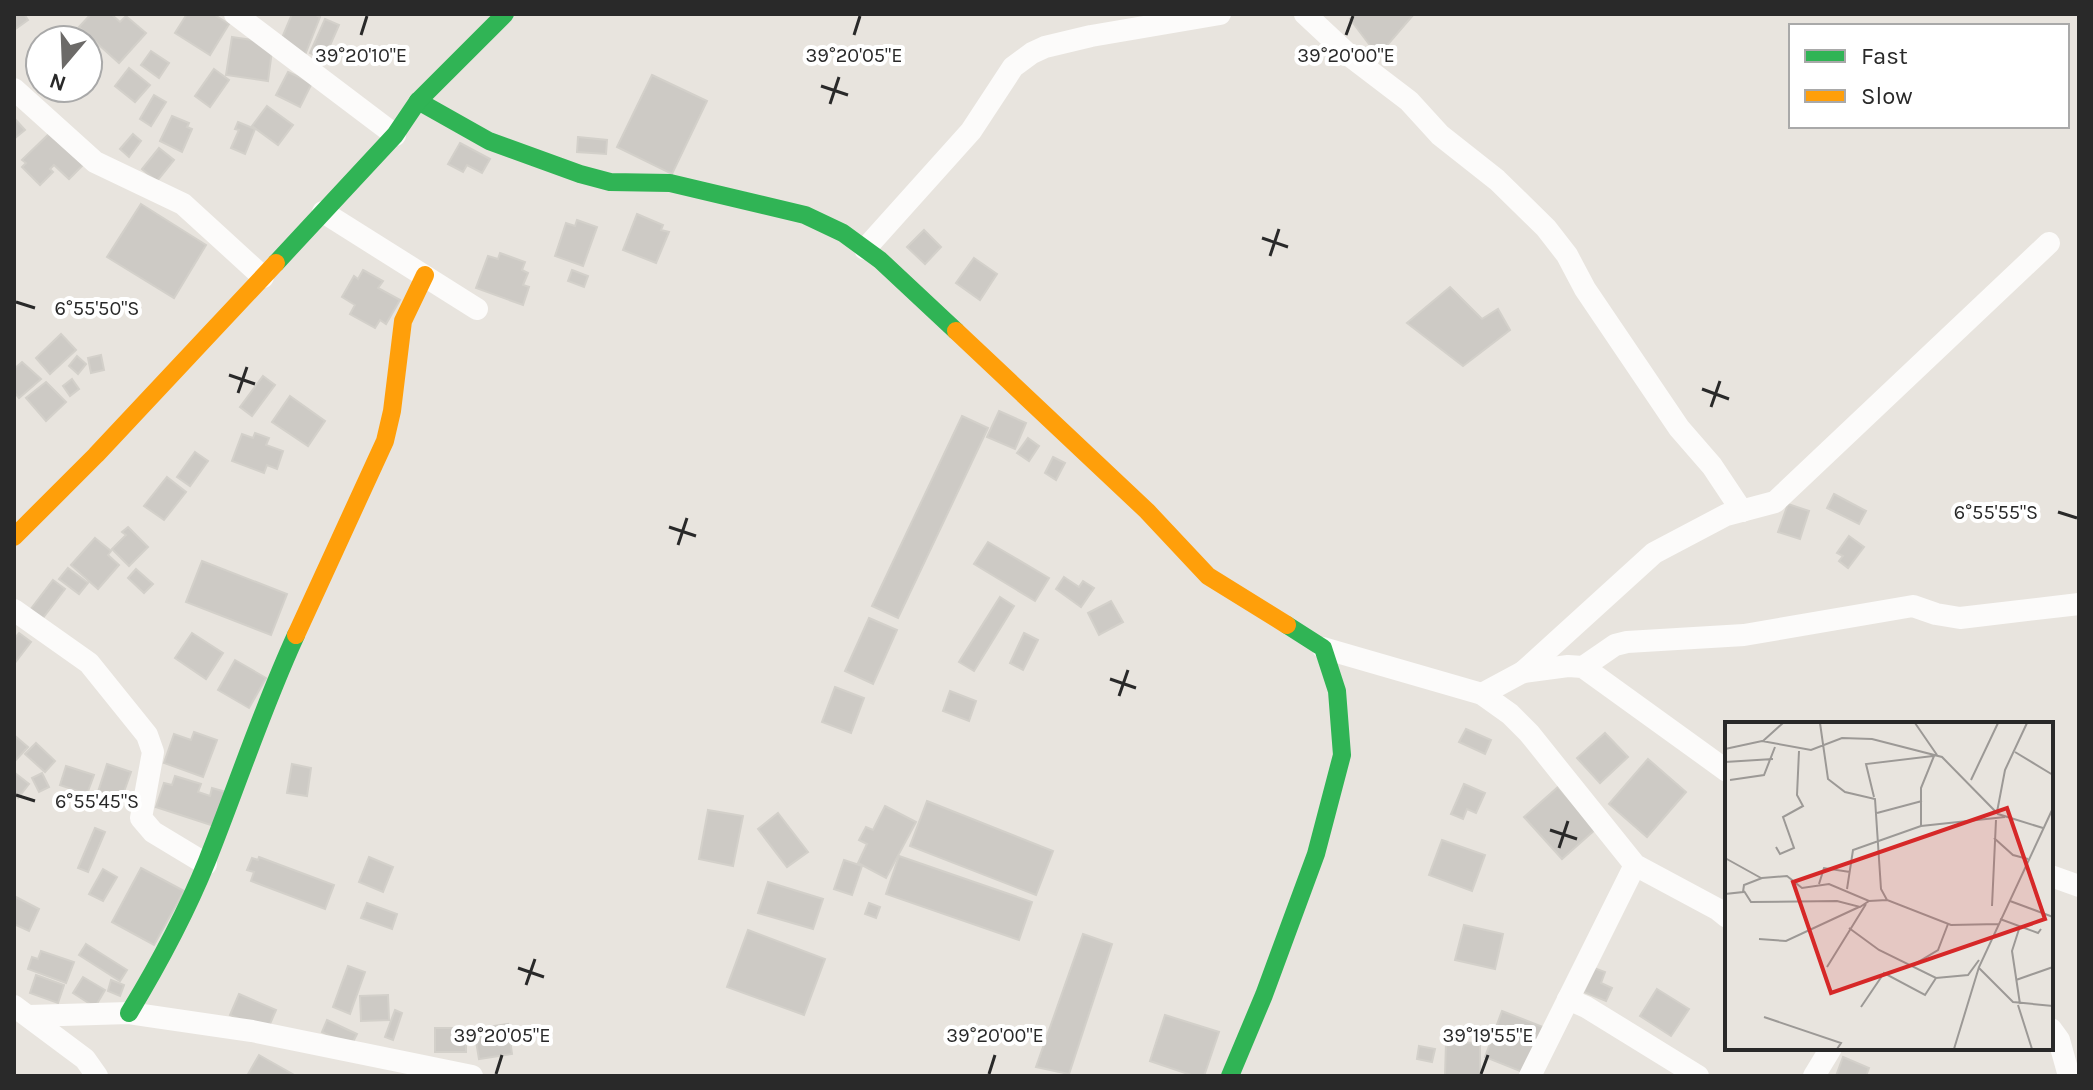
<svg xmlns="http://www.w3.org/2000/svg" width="2093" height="1090" viewBox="0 0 2093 1090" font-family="Karla,sans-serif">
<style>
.building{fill:#cdcac5;stroke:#d3d0ca;stroke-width:2}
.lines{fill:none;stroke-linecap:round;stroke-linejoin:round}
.street{stroke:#fcfbfa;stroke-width:22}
.fast{stroke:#30b455;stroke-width:18}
.slow{stroke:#ff9f0a;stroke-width:18}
.ticks{fill:none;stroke:#292929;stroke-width:3}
.inset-road{fill:none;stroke:#9c9996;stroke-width:2}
.view{fill:#d62828;fill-opacity:0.15;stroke:#d62828;stroke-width:4}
.inset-edge{fill:none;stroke:#292929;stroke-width:4}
.ticks-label{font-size:20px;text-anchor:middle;fill:#292929;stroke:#fff;stroke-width:8;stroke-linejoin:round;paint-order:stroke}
</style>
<rect width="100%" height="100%" fill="#e8e4de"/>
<g class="building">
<path d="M14,14H24L28,20L14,30Z"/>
<path d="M91,14H111L120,22L126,16L146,33L119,63L79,27Z"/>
<path d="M187,14H213L229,24L210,55L175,33Z"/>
<path d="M292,14H314L320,17L305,55L279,45Z"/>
<path d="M1356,14H1414L1378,56L1350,19Z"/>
<path d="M325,19L339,25L324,59L310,53Z"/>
<path d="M232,37L273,43L268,81L226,75Z"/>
<path d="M151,51L169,63L159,78L141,65Z"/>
<path d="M129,68L150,85L135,102L115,86Z"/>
<path d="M214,69L229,80L210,107L195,96Z"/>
<path d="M288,72L312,83L300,107L276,95Z"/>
<path d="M652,75L707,101L672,174L617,147Z"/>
<path d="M154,95L166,102L151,126L140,119Z"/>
<path d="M267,106L293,125L278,145L252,126Z"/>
<path d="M172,116L189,123L187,127L192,129L182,152L160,141Z"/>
<path d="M14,118L25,130L14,139Z"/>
<path d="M238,122L255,129L245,154L231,148L239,130L235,129Z"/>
<path d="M52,131L84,164L69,179L54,165L50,169L53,172L40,185L22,167L26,163L22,160Z"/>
<path d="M133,134L141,141L129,157L120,149Z"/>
<path d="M578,137L607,140L606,154L577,152Z"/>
<path d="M460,143L490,159L482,173L467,165L463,172L448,164Z"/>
<path d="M159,148L174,160L157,181L142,169Z"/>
<path d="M141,204L206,245L174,298L107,257Z"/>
<path d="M637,214L663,225L661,230L669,232L656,263L623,250Z"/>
<path d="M577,220L597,227L583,266L555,256L566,223L575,226Z"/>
<path d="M924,230L941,247L925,264L907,247Z"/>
<path d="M500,253L525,262L522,270L528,273L523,285L529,287L523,305L476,288L488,256L498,259Z"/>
<path d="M974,258L997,274L980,300L956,283Z"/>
<path d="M363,270L383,281L378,288L400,300L386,324L380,320L375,328L350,314L355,305L342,297L354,276L358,279Z"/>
<path d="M572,270L588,276L584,287L568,281Z"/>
<path d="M1450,287L1482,319L1498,309L1510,330L1463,366L1407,323Z"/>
<path d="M61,334L76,350L50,374L36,358Z"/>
<path d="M101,355L104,370L91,373L88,358Z"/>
<path d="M77,356L86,364L78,374L69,366Z"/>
<path d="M22,362L41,379L19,398L14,392V369Z"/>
<path d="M263,376L275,385L252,416L240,407Z"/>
<path d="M72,379L79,389L70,396L63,386Z"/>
<path d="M46,382L66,402L46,421L26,398Z"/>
<path d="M290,396L325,421L308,446L272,422Z"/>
<path d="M999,411L1026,423L1015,449L987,437Z"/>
<path d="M962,416L988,428L898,618L872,606Z"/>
<path d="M255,433L269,438L266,445L283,451L277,469L267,465L264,473L232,461L242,434L253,438Z"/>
<path d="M1028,438L1039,446L1029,461L1017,453Z"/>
<path d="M195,452L208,461L190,486L177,477Z"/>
<path d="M1053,457L1065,463L1056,480L1045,473Z"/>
<path d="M167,477L186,492L164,520L144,506Z"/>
<path d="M1834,494L1866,511L1859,524L1827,508Z"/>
<path d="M1788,504L1809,511L1800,539L1778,532Z"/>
<path d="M128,527L148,547L129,566L112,549L126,535L122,532Z"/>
<path d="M1849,536L1864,547L1848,568L1839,561L1843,556L1837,553Z"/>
<path d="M95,538L111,551L108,555L119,565L98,589L71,565Z"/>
<path d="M988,542L1049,578L1035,601L974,564Z"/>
<path d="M202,561L287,594L271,635L186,602Z"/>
<path d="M68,568L88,583L79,594L59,579Z"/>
<path d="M136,569L153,584L144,593L128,578Z"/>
<path d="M1064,577L1079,587L1083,581L1094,588L1081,607L1056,589Z"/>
<path d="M53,580L65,589L39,623L27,614Z"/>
<path d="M1000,597L1014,606L974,671L959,662Z"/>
<path d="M1111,601L1123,622L1099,635L1088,613Z"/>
<path d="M869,618L897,630L873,684L845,671Z"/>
<path d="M19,633L31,642L14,664V639Z"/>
<path d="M192,633L223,653L206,679L175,658Z"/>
<path d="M1024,633L1038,640L1023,670L1010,663Z"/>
<path d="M235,660L266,678L249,708L218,690Z"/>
<path d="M835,687L864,698L851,733L822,722Z"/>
<path d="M950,691L976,701L969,721L943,711Z"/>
<path d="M1466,729L1491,740L1485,754L1459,742Z"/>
<path d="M194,732L217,740L203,777L164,763L174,734L191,740Z"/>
<path d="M1605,733L1628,757L1600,783L1577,758Z"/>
<path d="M14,735L28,747L14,762Z"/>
<path d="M36,743L55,761L45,772L25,754Z"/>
<path d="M1648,759L1686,792L1647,837L1609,804Z"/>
<path d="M107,764L131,772L120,803L97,795Z"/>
<path d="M292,764L311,768L307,796L287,793Z"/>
<path d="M66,766L94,775L87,794L60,785Z"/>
<path d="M15,773L29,784L18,798L14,795Z"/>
<path d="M42,773L49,787L39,792L32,778Z"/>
<path d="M175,776L201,784L198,792L210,796L212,788L226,792L214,826L156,807L164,783L172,785Z"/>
<path d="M1464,784L1485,793L1476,813L1467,809L1463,819L1451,814Z"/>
<path d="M1558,787L1596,829L1562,859L1524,817Z"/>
<path d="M927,801L1053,851L1036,895L910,846Z"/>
<path d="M885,806L916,822L886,878L858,863L867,844L859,840L866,827L873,830Z"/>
<path d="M708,810L743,816L733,866L699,859Z"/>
<path d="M778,813L808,852L787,867L758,829Z"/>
<path d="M95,828L105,832L88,872L78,868Z"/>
<path d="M1442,840L1485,855L1472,891L1429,875Z"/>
<path d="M899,856L1032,902L1019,940L886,894Z"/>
<path d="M259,857L334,885L325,909L251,881L254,872L247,870L252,858L258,860Z"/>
<path d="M369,857L393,867L383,892L359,882Z"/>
<path d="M844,860L862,866L852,895L834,889Z"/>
<path d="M141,868L184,891L154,945L112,922Z"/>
<path d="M103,869L117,877L103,901L89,894Z"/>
<path d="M768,882L823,899L813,929L758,913Z"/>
<path d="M14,896L39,909L29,931L14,924Z"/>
<path d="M367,903L397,914L392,929L361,918Z"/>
<path d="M869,903L880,907L876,918L865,914Z"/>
<path d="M1464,925L1503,934L1495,969L1455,960Z"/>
<path d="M748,930L825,959L804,1015L727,987Z"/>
<path d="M1083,934L1112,944L1069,1074L1036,1067Z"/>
<path d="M86,944L127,970L120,981L79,955Z"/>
<path d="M41,951L74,962L66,983L28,969L32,957L38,959Z"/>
<path d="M348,966L365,972L350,1014L333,1007Z"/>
<path d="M1594,968L1605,972L1601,983L1612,988L1606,1001L1584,992Z"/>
<path d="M36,975L64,985L58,1003L30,993Z"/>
<path d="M83,977L105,990L95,1007L73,993Z"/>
<path d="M111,980L124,985L120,996L108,991Z"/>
<path d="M1657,989L1689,1009L1671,1036L1640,1016Z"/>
<path d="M239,994L276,1010L267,1031L230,1015Z"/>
<path d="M388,995L389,1020L361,1021L360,996Z"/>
<path d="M395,1010L402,1013L393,1040L385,1037Z"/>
<path d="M1502,1011L1543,1027L1525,1073L1485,1057Z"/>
<path d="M1165,1015L1219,1032L1204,1076H1194L1150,1061Z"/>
<path d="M327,1020L357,1034L351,1046L322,1032Z"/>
<path d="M508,1024L512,1054L479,1059L474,1029Z"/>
<rect x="435" y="1028" width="31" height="24"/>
<path d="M1446,1042L1480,1043V1076H1445Z"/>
<path d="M1419,1046L1435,1049L1432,1062L1417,1059Z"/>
<path d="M259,1055L296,1076H247Z"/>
<path d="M1843,1057L1869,1068L1866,1076H1836Z"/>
</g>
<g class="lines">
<g class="street">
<path d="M235,14L395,135"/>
<path d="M1305,14L1350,56L1409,101L1440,135L1497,180L1546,228L1567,255L1585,289L1679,428L1712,466L1742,511"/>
<path d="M14,89L95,162L183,204L263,277"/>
<path d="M323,212L477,309"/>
<path d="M865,249L971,131L1013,67L1032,53L1045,47L1091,36L1220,14"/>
<path d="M14,610L89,663L147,735L153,752L141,818L153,832L206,864"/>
<path d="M1323,648L1482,694L1510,714L1529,733L1635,865L1717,909L1727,917"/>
<path d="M1583,667L1615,645L1627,642L1744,635L1913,606L1936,614L1960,618L2079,604"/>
<path d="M1523,672L1654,553L1726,515L1775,502L2049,243"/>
<path d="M1482,694L1523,672L1568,666L1583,667L1727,771"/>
<path d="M2051,876L2079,886"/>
<path d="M1568,999L1586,1007L1698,1076"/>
<path d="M14,1006L85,1059L97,1076"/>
<path d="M29,1016L129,1013L149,1016L252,1031L472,1076"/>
<path d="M2051,1029L2059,1040L2069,1076"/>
<path d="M1530,1076L1635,865"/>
<path d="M1814,1076L1831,1048"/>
</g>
<g class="fast">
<path d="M418,101L489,141L580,174L610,182L670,183L805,215L843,233L880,260L956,331"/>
<path d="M276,263L395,135L418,101L505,14"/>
<path d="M129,1013C158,965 186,913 207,861C237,786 262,709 296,635"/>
<path d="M1230,1076L1264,995L1316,854L1342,755L1337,691L1323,648L1287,625"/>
</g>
<g class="slow">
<path d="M956,331L1147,511L1208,576L1287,625"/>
<path d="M14,537L96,455L276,263"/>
<path d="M296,635L385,441L392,411L403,321L425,275"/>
</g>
</g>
<path class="ticks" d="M361,35L367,16M854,35L860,16M1346,35L1353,16M821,86L848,95M830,104L839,77M1262,238L1288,247M1270,256L1279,229M16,302L35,308M229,375L255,384M1702,389L1729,399M238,393L247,367M1711,407L1720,381M2058,512L2077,518M669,527L696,536M678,545L687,518M1110,679L1136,688M1119,696L1128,670M16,795L35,801M1550,830L1577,839M1559,848L1568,821M518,968L544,977M526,985L535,959M496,1074L502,1055M989,1074L995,1055M1481,1074L1488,1055"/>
<g transform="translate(1725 722)">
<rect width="328" height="328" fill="#e8e4de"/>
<path class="inset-road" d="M95,1L103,57L120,70L150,77L156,167L162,178L226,203L274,202M190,1L212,33M38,19L58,1M0,27L37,19L86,28L117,16L147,17L217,35L273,92L318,106M290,30L328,53M0,40L48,37M5,58L39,53L50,25M246,58L273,1M149,75L141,42L208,34M272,90L280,48L302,1M152,91L197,79M196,104L280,95M269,116L288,133L303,137M51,125L55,132L69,126L58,95L78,84L72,73L74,29M0,136L36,156M94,162L99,146L125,150M122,167L128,128L196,104V66L209,34M19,169L26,180L112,179L135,185L144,179M0,172L18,170L19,163L37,156L62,154L77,166L104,162L144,179L162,178M285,179L328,195M267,184L271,98M275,197L313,211L316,207M295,204L287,229L295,282M124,206L154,228L211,256L243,253L254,238M34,217L61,219L134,185M188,243L213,228L223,202M102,245L141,182M254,246L288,280L328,284M291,258L328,245M293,283L307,327M136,285L159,251L200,273L211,256M39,295L116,321L112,327M229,327L254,245L328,86"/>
<path class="view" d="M282,86L320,197L106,271L68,160Z"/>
<rect width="328" height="328" class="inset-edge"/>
</g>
<g class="ticks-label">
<text x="361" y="62">39°20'10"E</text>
<text x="854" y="62">39°20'05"E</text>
<text x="1346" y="62">39°20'00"E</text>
<text x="97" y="315">6°55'50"S</text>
<text x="1996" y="519">6°55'55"S</text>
<text x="97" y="808">6°55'45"S</text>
<text x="502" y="1042">39°20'05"E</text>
<text x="995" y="1042">39°20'00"E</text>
<text x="1488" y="1042">39°19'55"E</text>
</g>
<rect width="2093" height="1090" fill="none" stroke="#292929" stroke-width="32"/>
<rect x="1789" y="24" width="280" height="104" fill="#ffffff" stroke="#a9a9a9" stroke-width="2"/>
<rect x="1805" y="50" width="40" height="12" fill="#30b455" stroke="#a9a9a9" stroke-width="2"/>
<text x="1861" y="64" font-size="24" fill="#292929">Fast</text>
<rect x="1805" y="90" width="40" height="12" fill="#ff9f0a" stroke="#a9a9a9" stroke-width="2"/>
<text x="1861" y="104" font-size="24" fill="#292929">Slow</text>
<g transform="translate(64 64) rotate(199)"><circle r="38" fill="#ffffff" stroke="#a9a9a9" stroke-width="2"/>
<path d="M0-6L14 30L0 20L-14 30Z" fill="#6c6a68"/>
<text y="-12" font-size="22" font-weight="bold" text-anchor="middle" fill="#292929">N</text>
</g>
</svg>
